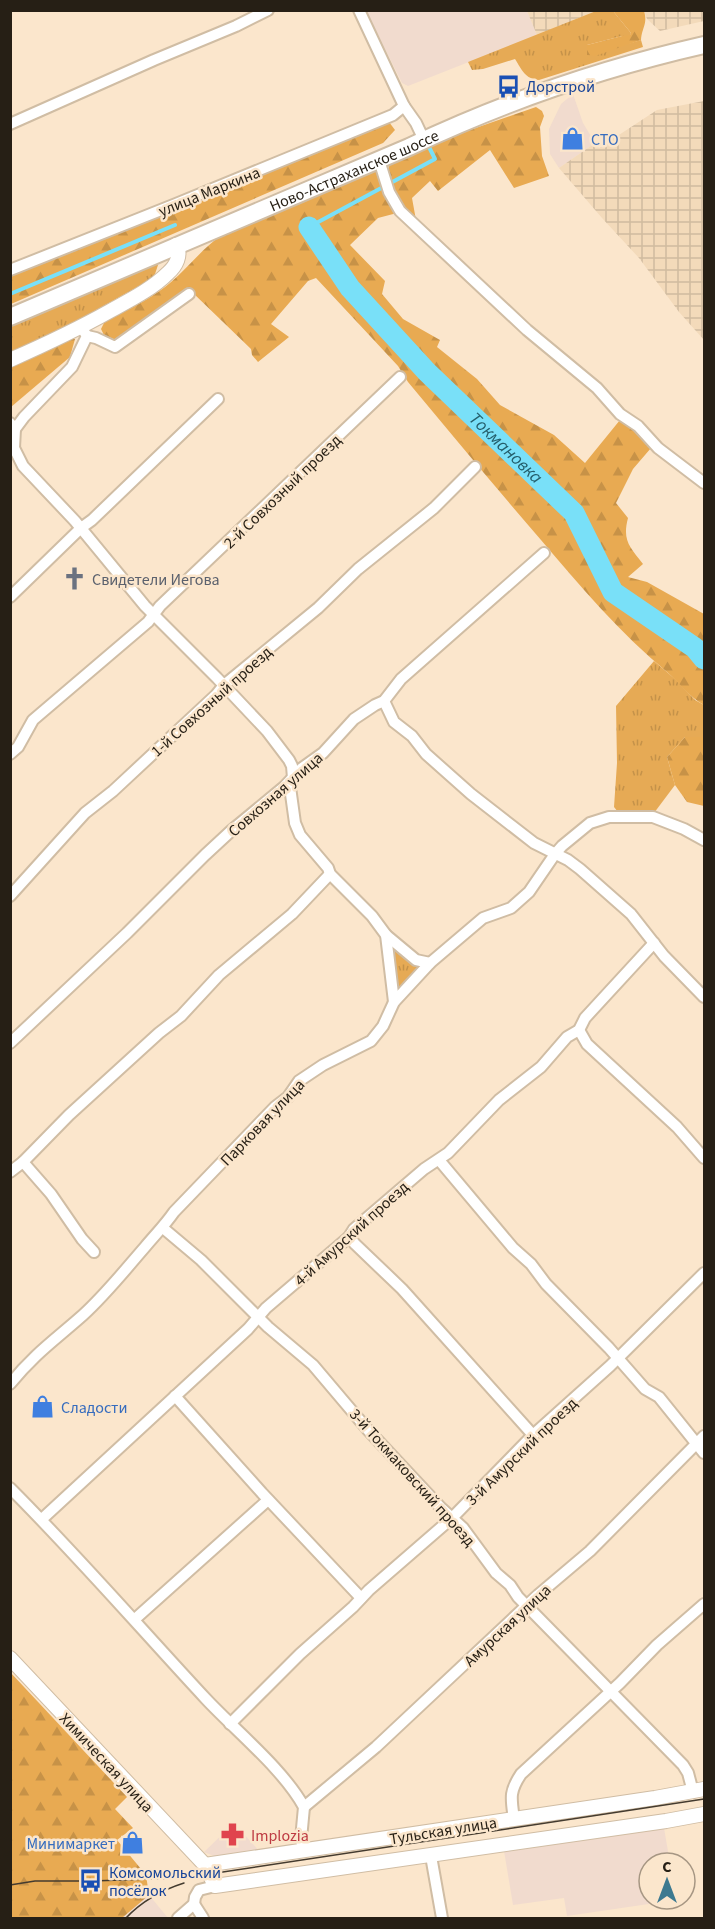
<svg xmlns="http://www.w3.org/2000/svg" width="715" height="1929" viewBox="0 0 715 1929" font-family="'Source Sans 3',sans-serif">
<style>
.commercial{fill:#f1dbce}
.industrial{fill:url(#industrial-grid)}
.grass{fill:url(#grass-tufts)}
.forest{fill:url(#forest-firs)}
.lines{fill:none;stroke-linecap:round;stroke-linejoin:round}
.stream{stroke:#79e0f8;stroke-width:4}
.river{stroke:#79e0f8;stroke-width:21}
.minor-casing{stroke:#d0bda4;stroke-width:14}
.tertiary-casing{stroke:#d0bda4;stroke-width:16}
.primary-casing{stroke:#d0bda4;stroke-width:20}
.minor{stroke:#fff;stroke-width:10}
.tertiary{stroke:#fff;stroke-width:14}
.primary{stroke:#fff;stroke-width:16}
.tram{stroke:#443b2f;stroke-width:1.5}
.labels{text-anchor:middle;stroke-width:5;stroke-linejoin:round;paint-order:stroke}
.transit-label{font-size:16px;fill:#164399;stroke:#fbe6cc;text-anchor:start}
.shop-label{font-size:16px;fill:#366cbe;stroke:#fbe6cc;text-anchor:start}
.street-label{font-size:16px;fill:#261f15;stroke:#fbe6cc}
.worship-label{font-size:16px;fill:#5b616d;stroke:#fbe6cc;text-anchor:start}
.health-label{font-size:16px;fill:#be3a42;stroke:#fbe6cc;text-anchor:start}
.water-label{font-size:18px;font-style:italic;fill:#255f6c;stroke:#fbe6cc}
</style>
<defs>
<pattern id="industrial-grid" width="8" height="8" patternUnits="userSpaceOnUse" patternTransform="scale(1.5)"><rect width="8" height="8" fill="#f3daba"/><path d="M0 4h8M4 0v8" fill="none" stroke="#d0bb9f"/></pattern>
<pattern id="grass-tufts" width="24" height="20" patternUnits="userSpaceOnUse" patternTransform="scale(1.5)"><rect width="24" height="20" fill="#e6aa55"/><path d="M3 7l-1-3M5 7V3M7 7l1-3M15 17l-1-3M17 17v-4M19 17l1-3" fill="none" stroke="#c59249"/></pattern>
<pattern id="forest-firs" width="22" height="20" patternUnits="userSpaceOnUse" patternTransform="scale(1.5)"><rect width="22" height="20" fill="#e8aa52"/><path d="M5 1l3.5 6h-7zM16 11l3.5 6h-7z" fill="#c79247"/></pattern>
</defs>
<rect width="100%" height="100%" fill="#fbe6cc"/>
<g class="commercial">
<path d="M366,11H527L537,35L408,86L402,83Z"/>
<path d="M573,94L583,123L595,143L559,168L550,154L549,129L561,104Z"/>
<path d="M234,1823L261,1853L219,1858L204,1852Z"/>
<path d="M664,1828L670,1863H649V1899L676,1900L567,1916L564,1898L513,1905L504,1851Z"/>
<path d="M149,1895L168,1918H122L141,1901Z"/>
</g>
<g class="industrial">
<path d="M527,11H596L537,35Z"/>
<path d="M644,11H704V21L660,31L647,19Z"/>
<path d="M704,101V340L679,312L639,258L602,218L559,168L595,143L599,148L657,110Z"/>
</g>
<g class="grass">
<path d="M596,11H613L631,33L630,36H622L587,45H624L641,40L643,47L539,80C525,79 522,70 515,59L483,69L472,70L468,62Z"/>
<path d="M150,264L158,265L155,274L148,281L75,322L11,353L10,323Z"/>
<path d="M654,661L675,679L695,700L704,705V737H685L667,757L675,785L654,813L618,812L614,807L617,763L616,706Z"/>
<path d="M391,945L423,964L398,991L396,989Z"/>
</g>
<g class="forest">
<path d="M613,11H644C648,24 642,27 641,40L595,56L587,55V45L622,36L630,35L631,33Z"/>
<path d="M536,107L542,111L544,116L540,127L542,156L549,176L514,188L490,150L438,191L430,181L412,198L416,220C404,209 380,180 391,162L467,131Z"/>
<path d="M389,122L395,130L383,143L11,304V274Z"/>
<path d="M372,170L380,174L397,213L378,218L350,245L385,281L382,294L403,319L440,340L437,347L477,379L500,405L554,435L585,463L620,420L635,428L651,448L633,469L616,503L628,518C622,541 630,547 643,564L628,577L647,582L704,614V705C689,697 680,683 667,672C620,633 580,586 541,540C496,488 452,435 408,382L398,366L316,278L308,281L271,324L289,337L258,362L252,355L251,349L193,293L124,337L116,340L104,335L101,329L105,321C125,311 147,301 165,287C186,271 201,249 223,234Z"/>
<path d="M69,339H75L70,357L11,407V367Z"/>
<path d="M685,737H704V806L687,802L675,785L667,757Z"/>
<path d="M10,1672L127,1797L115,1809L133,1828L117,1840L146,1875L149,1895L122,1918H11Z"/>
</g>
<g class="lines">
<g class="stream">
<path d="M309,227L435,159L427,143"/>
<path d="M10,294L175,225"/>
</g>
<path class="river" id="s1" d="M309,227L350,288L427,372L574,513L613,592L695,648L704,659"/>
<defs>
<g id="minor">
<path d="M359,10L404,106L416,123L424,140"/>
<path d="M10,124L154,60L236,26L268,10"/>
<path d="M379,160L389,192L400,211L527,330L597,388L620,414L638,426L658,448L704,483"/>
<path d="M10,270L176,204L393,115L404,106"/>
<path d="M87,336L96,338L115,347L189,294"/>
<path d="M10,423L15,429L14,448L23,466L75,521L145,606L217,678L267,731L289,760L292,766L293,778L290,787L295,823L300,835L328,868L330,874L372,916L386,935L394,1002"/>
<path d="M15,429L24,417L72,367L87,336L81,327"/>
<path d="M10,597L81,528L92,520L218,399"/>
<path d="M384,701L394,722L412,736L426,754L471,794L534,843L568,860L580,869L631,914L664,956L704,997"/>
<path d="M10,754L18,747L33,720L148,622L160,606L400,377"/>
<path d="M10,896L85,813L113,791L216,695L224,685L318,608L358,569L434,508L475,467"/>
<path d="M386,935L416,960L430,963"/>
<path d="M579,1030L587,1044L677,1127L704,1158"/>
<path d="M10,1043L127,933L205,855L232,830L284,787L302,768L323,753L354,719L375,705L384,701L401,679L544,553"/>
<path d="M439,1160L513,1248L531,1264L546,1284L609,1348L645,1389L659,1397L704,1453"/>
<path d="M23,1162L51,1194L82,1239L94,1252"/>
<path d="M10,1172L23,1162L69,1115L159,1033L181,1016L219,975L292,914L330,874"/>
<path d="M163,1228L201,1260L268,1327L313,1365L368,1430L441,1508L463,1528L496,1573L510,1585L518,1597L683,1765L688,1773L693,1792"/>
<path d="M349,1237L355,1244L402,1289L533,1435"/>
<path d="M10,1384C34,1354 56,1339 83,1315C106,1294 125,1270 145,1247C155,1235 165,1225 174,1212L275,1107L288,1097L299,1081L323,1065L371,1041L383,1026L394,1002L430,963L483,918L511,908L529,892L555,854L562,846L590,823L609,817H653L684,829L704,840"/>
<path d="M175,1396L262,1493L361,1598"/>
<path d="M10,1488C78,1556 141,1629 206,1699C237,1732 283,1769 304,1807L301,1839L303,1851"/>
<path d="M42,1519L248,1329L266,1308L349,1237L354,1229L424,1169L448,1153L499,1100L541,1067L567,1037L579,1030L585,1018L654,943"/>
<path d="M135,1619L268,1500"/>
<path d="M230,1724L300,1654L353,1607L369,1590L452,1518L533,1435L610,1366L704,1273"/>
<path d="M304,1807L376,1747L538,1595L590,1551L704,1436"/>
<path d="M514,1819C511,1798 509,1792 521,1774L620,1683L657,1645L704,1604"/>
<path d="M431,1856L442,1918"/>
<path d="M194,1904L203,1918"/>
<path d="M178,1918L194,1904L195,1897L199,1890L215,1886"/>
</g>
<g id="tertiary">
<path d="M10,360C44,345 78,329 110,311C130,300 152,289 168,273C176,266 182,255 176,245"/>
<path d="M10,1658L205,1865L215,1886L666,1821L704,1814"/>
<path d="M205,1865L655,1798L704,1789"/>
</g>
<g id="primary">
<path id="s2" d="M10,317L409,147C504,102 603,68 704,45"/>
</g>
</defs>
<use href="#minor" class="minor-casing"/>
<use href="#tertiary" class="tertiary-casing"/>
<use href="#primary" class="primary-casing"/>
<use href="#minor" class="minor"/>
<use href="#tertiary" class="tertiary"/>
<use href="#primary" class="primary"/>
<g class="tram">
<path d="M10,1885L35,1881H91L183,1878L704,1799"/>
<path d="M126,1918C142,1901 162,1890 184,1883"/>
</g>
</g>
<defs>
<symbol id="bus-bare" viewBox="-9 -9 18 18"><path d="M-5-6H5V4H4V6H2V4H-2V6H-4V4H-5ZM-3.5-4V0h7V-4ZM-3.5 1.2v1.5H-2V1.2ZM2 1.2v1.5H3.5V1.2Z" fill="#1a4fb4" stroke="#fbe6cc" stroke-width="2.5" paint-order="stroke"/></symbol>
<symbol id="shop-bare" viewBox="-9 -9 18 18"><path d="M-5-2.5h2.3a2.7 3.5 0 0 1 5.4 0H5L5.5 6h-11ZM-1.5-2.5h3a1.5 2.3 0 0 0-3 0Z" fill="#3f7fe0" stroke="#fbe6cc" stroke-width="2.5" paint-order="stroke"/></symbol>
<symbol id="church-bare" viewBox="-9 -9 18 18"><path d="M-1.2-6h2.4v3.5h3.3v2.4h-3.3V6h-2.4V-.1h-3.3v-2.4h3.3Z" fill="#6b7280" stroke="#fbe6cc" stroke-width="2.5" paint-order="stroke"/></symbol>
<symbol id="pharmacy-bare" viewBox="-9 -9 18 18"><path d="M-2-6h4v4h4v4h-4v4h-4v-4h-4v-4h4Z" fill="#e0444e" stroke="#fbe6cc" stroke-width="2.5" paint-order="stroke"/></symbol>
</defs>
<g fill-rule="evenodd">
<use href="#bus-bare" x="492" y="70" width="33" height="33"/>
<use href="#shop-bare" x="556" y="122" width="33" height="33"/>
<use href="#church-bare" x="58" y="562" width="33" height="33"/>
<use href="#shop-bare" x="26" y="1390" width="33" height="33"/>
<use href="#pharmacy-bare" x="216" y="1818" width="33" height="33"/>
<use href="#shop-bare" x="116" y="1826" width="33" height="33"/>
<use href="#bus-bare" x="74" y="1864" width="33" height="33"/>
</g>
<g class="labels">
<g class="transit-label">
<text x="526" y="92">Дорстрой</text>
<text x="109" y="1878">Комсомольский<tspan x="109" dy="18">посёлок</tspan></text>
</g>
<g class="shop-label">
<text x="591" y="145">СТО</text>
<text x="61" y="1413">Сладости</text>
<text x="115" y="1849" text-anchor="end">Минимаркет</text>
</g>
<g class="street-label">
<text dy="6" stroke="none"><textPath href="#s2" startOffset="374">Ново-Астраханское шоссе</textPath></text>
<text transform="translate(209 191) rotate(-22)" y="6">улица Маркина</text>
<text transform="translate(282 491) rotate(-44)" y="6">2-й Совхозный проезд</text>
<text transform="translate(211 701) rotate(-42)" y="6">1-й Совхозный проезд</text>
<text transform="translate(275 794) rotate(-41)" y="6">Совхозная улица</text>
<text transform="translate(262 1122) rotate(-46)" y="6">Парковая улица</text>
<text transform="translate(351 1233) rotate(-42)" y="6">4-й Амурский проезд</text>
<text transform="translate(521 1451) rotate(-44)" y="6">3-й Амурский проезд</text>
<text transform="translate(413 1477) rotate(48)" y="6">3-й Токмаковский проезд</text>
<text transform="translate(507 1625) rotate(-43)" y="6">Амурская улица</text>
<text transform="translate(107 1762) rotate(47)" y="6">Химическая улица</text>
<text transform="translate(443 1830) rotate(-9)" y="6">Тульская улица</text>
</g>
<g class="worship-label">
<text x="92" y="585">Свидетели Иегова</text>
</g>
<g class="health-label">
<text x="251" y="1841">Implozia</text>
</g>
<g class="water-label">
<text dy="6" stroke="none"><textPath href="#s1" startOffset="297">Токмановка</textPath></text>
</g>
</g>
<rect width="715" height="1929" fill="none" stroke="#261f15" stroke-width="24"/>
<g transform="translate(667 1881)"><circle r="28" fill="#fbe6cc" stroke="#a69683" stroke-width="1.5"/>
<path d="M0-4.5L10 22L0 15L-10 22Z" fill="#3d7990"/>
<text y="-9" font-size="16" font-weight="bold" text-anchor="middle" fill="#261f15">С</text>
</g>
</svg>
